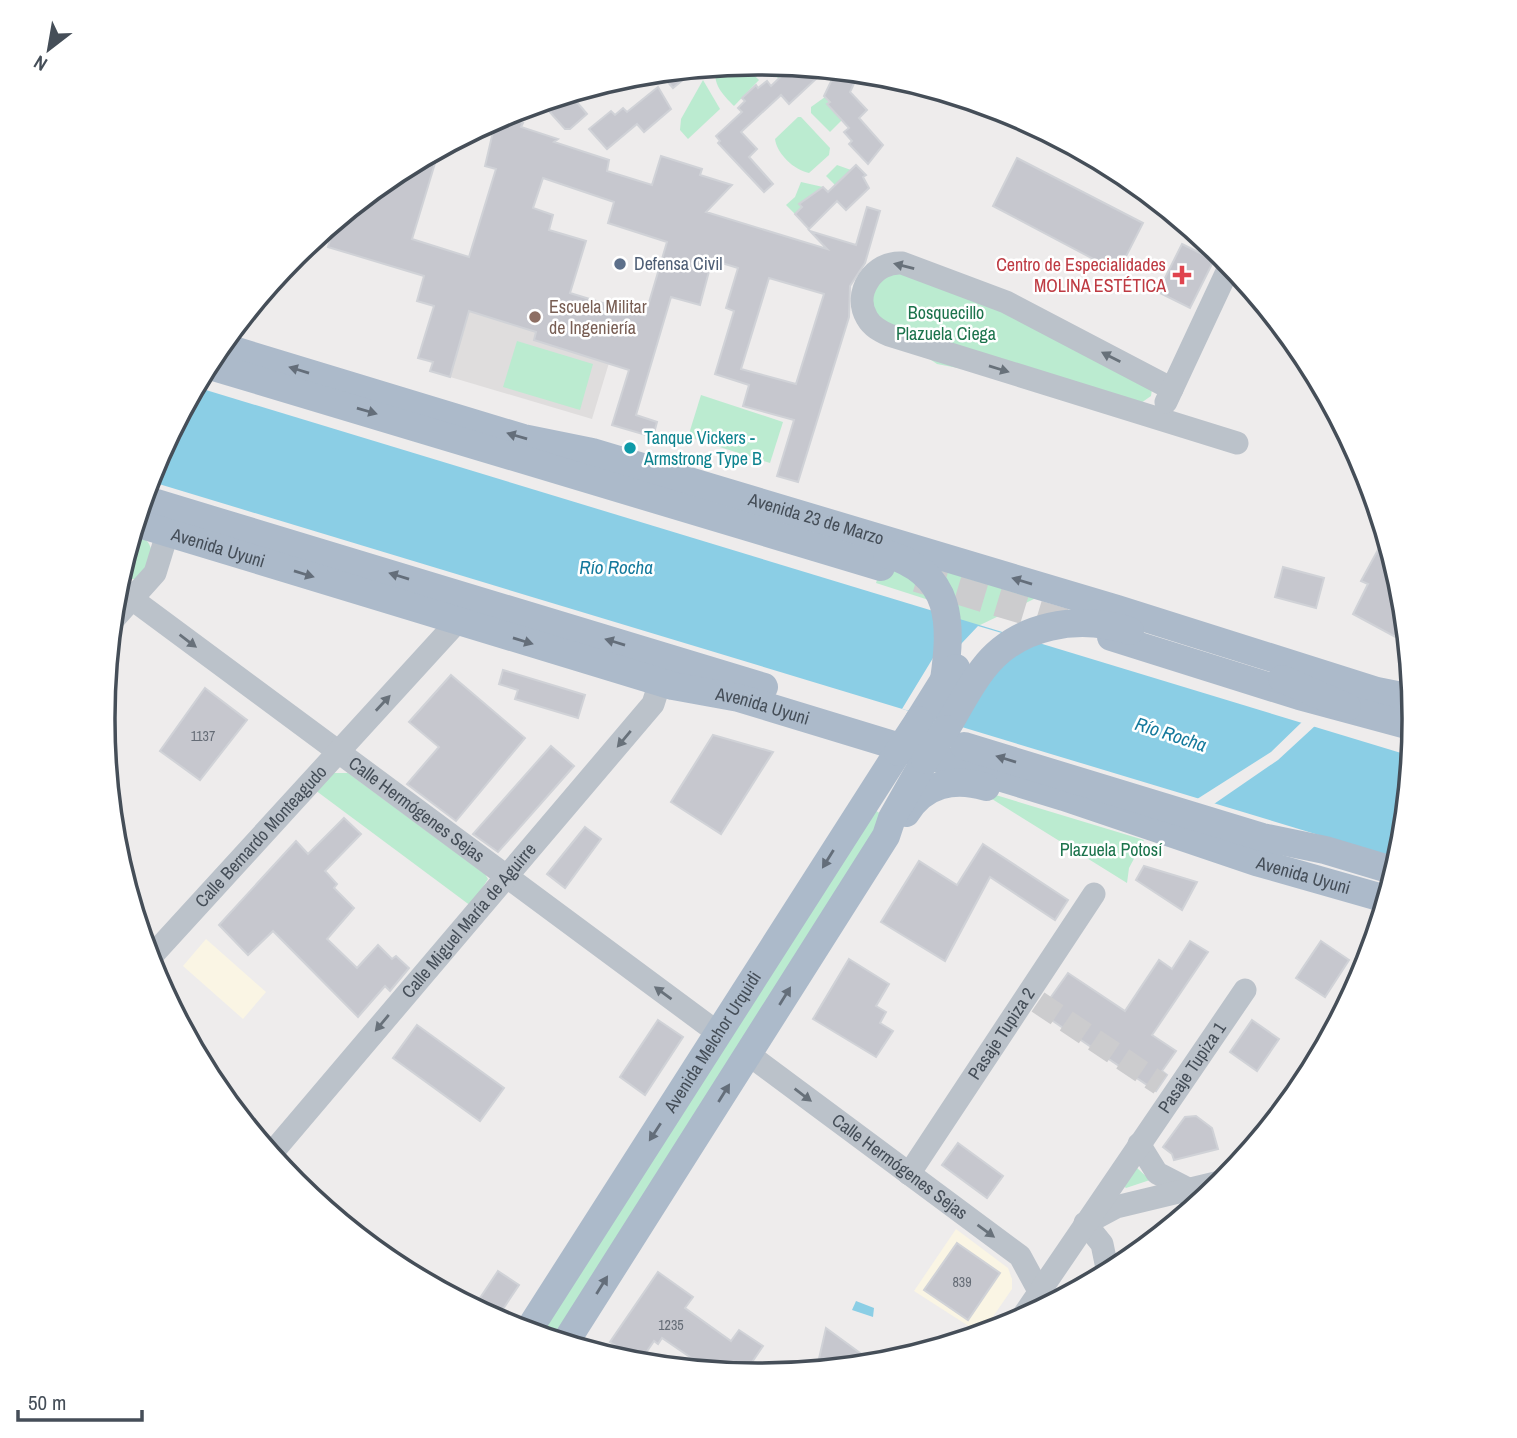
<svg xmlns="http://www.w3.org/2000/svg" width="1517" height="1438" viewBox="0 0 1517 1438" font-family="'Archivo Narrow',sans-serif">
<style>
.commercial{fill:#faf5e4}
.education{fill:#dfdddd}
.green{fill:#bbebd0}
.water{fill:#8bcee5}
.pier{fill:#eeecec}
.building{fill:#c6c7ce;stroke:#d0d2d7;stroke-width:2;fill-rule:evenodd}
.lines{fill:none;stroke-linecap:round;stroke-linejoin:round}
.minor-tunnel{stroke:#ccccce;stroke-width:23;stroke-dasharray:23 11;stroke-linecap:butt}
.major-tunnel{stroke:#ccccce;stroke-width:28;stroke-dasharray:28 14;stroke-linecap:butt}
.minor{stroke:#bbc2ca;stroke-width:23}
.major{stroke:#acbaca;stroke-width:28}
.major-bridge{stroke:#acbaca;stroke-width:28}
.oneway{fill:#68717a}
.oneway2{fill:#646e7a}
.service-dot{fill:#5c6f8a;stroke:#fff;stroke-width:2.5}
.health-dot{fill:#e0444e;stroke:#fff;stroke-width:2.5}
.education-dot{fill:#8d6e63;stroke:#fff;stroke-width:2.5}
.culture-dot{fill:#0f9aa8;stroke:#fff;stroke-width:2.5}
.labels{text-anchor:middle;stroke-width:5;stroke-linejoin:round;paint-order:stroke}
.number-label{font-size:14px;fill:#656c76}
.service-label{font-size:18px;fill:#4e5e75;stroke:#fff;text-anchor:start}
.health-label{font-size:18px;fill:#be3a42;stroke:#fff;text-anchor:end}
.education-label{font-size:18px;fill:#785e54;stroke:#fff;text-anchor:start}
.park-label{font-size:18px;fill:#1c734c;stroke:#fff}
.culture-label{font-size:18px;fill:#0d838f;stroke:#fff;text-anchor:start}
.street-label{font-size:18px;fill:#454e58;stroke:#fff}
.water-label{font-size:19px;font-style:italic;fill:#14799c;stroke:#fff}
.rim{fill:none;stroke:#454e58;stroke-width:3.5}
</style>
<rect width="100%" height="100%" fill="#eeecec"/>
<g class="commercial">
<path d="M206,939L266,992L243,1019L183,966Z"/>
<path d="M956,1229L1008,1268L1012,1279V1289L981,1334L914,1291Z"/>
</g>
<path class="education" d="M541,227L586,241L570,293L625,310L592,419L430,371L449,310Z"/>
<g class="green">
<path d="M763,64L792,66L779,79Z"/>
<path d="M743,65L759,80L734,106C723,95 711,83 717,67Z"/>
<path d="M703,80L720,109L688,139L680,130L681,119Z"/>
<path d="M825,97L842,120L830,132L811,113V107Z"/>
<path d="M798,117H801L830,148L829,155L809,173C794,170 777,154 775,139Z"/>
<path d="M837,165L851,170L835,185L826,176Z"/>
<path d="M801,182L823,187L799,204L802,207L795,214L786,205L795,197Z"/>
<path d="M882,269L1007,299L1152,389L1151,396L1141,403L937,364L874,321L871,284Z"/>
<path d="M517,341L593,364L580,410L503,387Z"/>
<path d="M701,395L783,422L770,463L688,437Z"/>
<path d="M133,533C147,537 151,544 153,558L136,579H119Z"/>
<path d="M884,559L896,562L935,602L876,583Z"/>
<path d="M926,566L1038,597L978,626L957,620Z"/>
<path d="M333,773H348L485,874L488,879L471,906L315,790Z"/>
<path d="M976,789L1144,840L1129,868L1127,883Z"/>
<path d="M871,808L885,816L555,1339L539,1334Z"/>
<path d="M1136,1167L1150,1180L1126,1188L1122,1185Z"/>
</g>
<g class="water">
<path d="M196,387L1411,756L1398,859L149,481Z"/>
<path d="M856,1301L874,1308L873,1317L852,1310Z"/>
</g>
<g class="pier">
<path d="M978,626L1033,642L922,714L902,709L933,658L961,644Z"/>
<path d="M1303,721L1316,725L1278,760L1211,806L1194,801L1271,752Z"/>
</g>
<g class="building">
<path d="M792,66L808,68L817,78L789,104L781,95L741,132L757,149L749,157L773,184L764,192L718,143L720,141L716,136L742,112L738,108L745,101L742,98L756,85L758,88L767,81L771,86Z"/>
<path d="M677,71L684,79L673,88L660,73Z"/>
<path d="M836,71L859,73L850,92L867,110L859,118L883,145L868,164L849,144L852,141L844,132L849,128L827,104L830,102L824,96Z"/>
<path d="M658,87L671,109L644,132L637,124L607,149L589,129L611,111L615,115L623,108L627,112Z"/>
<path d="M570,94L587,114L570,129H565L548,110L552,106L548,101Z"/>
<path d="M499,117L523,123L521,127L558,139L554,142L609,160L607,171L652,185L661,156L702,169L700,175L732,185L706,212L827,249L810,231L856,245L867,207L880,211L865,263L850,286L849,317L798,482L777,476L794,420L743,406L749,385L715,374L734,311L726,308L738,268L712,260L700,305L671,297L636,415L657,422L653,437L612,425L629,370L534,340L536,332L469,311L450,377L430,371L433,362L418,358L434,306L417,301L424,276L328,247L335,222L394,173L439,150L412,239L469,257L496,169L485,166L496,119ZM543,178L614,202L608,223L667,242L645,316L570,293L586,241L549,230L553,215L533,208ZM769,278L824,294L796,384L741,369Z"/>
<path d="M1017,158L1143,223L1118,272L993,206Z"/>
<path d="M856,165L866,175L863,177L869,188L846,210L837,201L809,229L795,214L802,207L799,204L823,187L828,192Z"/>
<path d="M1182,244L1214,260L1190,308L1158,292Z"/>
<path d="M1385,537L1402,591L1405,627L1399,639L1353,614L1368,584L1361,581Z"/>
<path d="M1283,567L1324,578L1316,608L1275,597Z"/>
<path d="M503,670L585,695L578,718L515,699L518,690L499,684Z"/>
<path d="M451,675L525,738L456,821L407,784L439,747L409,722Z"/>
<path d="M205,688L247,720L200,780L160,751Z"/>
<path d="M713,735L773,752L721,834L671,802Z"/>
<path d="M551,746L574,766L498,852L473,834Z"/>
<path d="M344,818L361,834L325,871L337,884L334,888L354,908L327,939L357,968L378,945L392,959L396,956L409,968L390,991L385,986L358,1017L273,931L248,955L219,925L296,841L308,854Z"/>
<path d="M585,827L601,839L565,888L547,874Z"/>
<path d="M983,844L1068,900L1055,920L990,877L945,961L881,922L919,861L957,885Z"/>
<path d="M1144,866L1197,882L1182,910L1136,880Z"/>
<path d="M1190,941L1208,952L1152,1035L1176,1051L1162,1071L1167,1075L1156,1091L1050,1019L1051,997L1068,973L1125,1011L1159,960L1172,969Z"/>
<path d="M1321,941L1349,960L1325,997L1296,978Z"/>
<path d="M849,959L889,984L876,1006L886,1012L880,1023L893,1031L876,1057L813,1019Z"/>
<path d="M658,1020L683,1037L645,1095L620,1077Z"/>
<path d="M1252,1020L1279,1039L1257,1071L1230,1052Z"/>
<path d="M417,1025L504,1088L480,1121L393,1058Z"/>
<path d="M1196,1116L1212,1128L1218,1149L1174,1160L1172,1154L1163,1147L1185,1117Z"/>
<path d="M958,1143L1003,1176L987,1198L942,1165Z"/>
<path d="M957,1243L1000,1273L968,1320L924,1290Z"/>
<path d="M498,1271L519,1285L501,1312L480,1298Z"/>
<path d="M658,1272L693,1297L685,1308L731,1341L739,1330L763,1346L744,1374L709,1370L662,1338L658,1344L654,1341L639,1363L609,1356L616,1346L610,1342Z"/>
<path d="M826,1328L875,1364L825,1368L818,1363Z"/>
</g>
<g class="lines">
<path class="minor-tunnel" d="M1038,1002L1160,1084"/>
<path class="major-tunnel" d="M917,578L1076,626"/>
<g class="minor">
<path d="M1172,389L1006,302L902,263C874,261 852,293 867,318C872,327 880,331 889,335L1237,443"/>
<path d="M1166,402L1230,265"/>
<path id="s1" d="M116,587L718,1033"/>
<path d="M112,621L155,573L172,518"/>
<path id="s2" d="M149,959L458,621"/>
<path id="s3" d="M748,1054L1020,1256L1039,1291"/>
<path d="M1139,1144L1157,1173L1188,1189"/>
<path id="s4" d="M271,1154L653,704L660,682"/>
<path id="s5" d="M909,1174L1094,894"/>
<path d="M1088,1222L1116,1207L1224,1181"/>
<path d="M1085,1223L1102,1244L1108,1273"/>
<path id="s6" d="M1021,1319L1245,990"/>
</g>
<g class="major">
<path id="s7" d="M220,346L523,438L592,452L1117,609L1377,691L1412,698"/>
<path d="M207,365L881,567"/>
<path d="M143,499L764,687"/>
<path id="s8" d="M136,523L673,686L739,698L1064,797L1256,862L1386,899"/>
<path d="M887,554C953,574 952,623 944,680"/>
<path d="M1111,637L1299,696L1414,727"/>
<path d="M1282,679L1347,707"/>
<path d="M919,720L944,680L956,668"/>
<path d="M946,729C958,709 969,687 983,669C1017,624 1079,614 1130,631"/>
<path d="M964,746L1262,837L1325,850L1395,871"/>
<path d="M906,813C924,784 954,777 986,787"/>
<path id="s9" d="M528,1331L898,752"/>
<path d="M565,1343L886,836L892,818L925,760"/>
</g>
<g class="major-bridge">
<path d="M898,752L919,720"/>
<path d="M925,760L946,729"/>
</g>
</g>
<defs><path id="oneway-solid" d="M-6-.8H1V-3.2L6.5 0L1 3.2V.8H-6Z" transform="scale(1.75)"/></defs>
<g class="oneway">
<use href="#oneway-solid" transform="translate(904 266) rotate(-166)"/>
<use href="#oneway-solid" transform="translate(1111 357) rotate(-153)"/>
<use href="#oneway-solid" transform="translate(999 369) rotate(17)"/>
<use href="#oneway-solid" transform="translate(188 641) rotate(37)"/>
<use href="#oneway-solid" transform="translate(383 703) rotate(-47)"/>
<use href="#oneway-solid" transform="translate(624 739) rotate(130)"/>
<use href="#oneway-solid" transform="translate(663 993) rotate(-144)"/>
<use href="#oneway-solid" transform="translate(382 1023) rotate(130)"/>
<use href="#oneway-solid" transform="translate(803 1095) rotate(37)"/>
<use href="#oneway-solid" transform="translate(986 1231) rotate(36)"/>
</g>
<g class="oneway2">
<use href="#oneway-solid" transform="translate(299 370) rotate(-163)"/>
<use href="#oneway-solid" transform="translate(367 411) rotate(16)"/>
<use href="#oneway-solid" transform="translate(517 436) rotate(-164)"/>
<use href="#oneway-solid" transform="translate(304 574) rotate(17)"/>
<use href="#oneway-solid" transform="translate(399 576) rotate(-163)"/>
<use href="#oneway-solid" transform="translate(1022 581) rotate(-163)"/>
<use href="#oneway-solid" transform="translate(523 641) rotate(17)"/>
<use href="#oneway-solid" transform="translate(615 642) rotate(-163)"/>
<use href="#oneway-solid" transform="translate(1006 759) rotate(-163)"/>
<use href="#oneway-solid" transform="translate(828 859) rotate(122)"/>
<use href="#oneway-solid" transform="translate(785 996) rotate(-58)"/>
<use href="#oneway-solid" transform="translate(724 1093) rotate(-58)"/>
<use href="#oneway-solid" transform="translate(655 1132) rotate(123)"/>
<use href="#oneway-solid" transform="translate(602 1285) rotate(-58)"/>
</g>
<circle class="service-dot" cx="620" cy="264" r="7"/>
<path class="health-dot" d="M1178.5 264.5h7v7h7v7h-7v7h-7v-7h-7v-7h7z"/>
<circle class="education-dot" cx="535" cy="317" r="7"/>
<circle class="culture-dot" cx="630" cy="448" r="7"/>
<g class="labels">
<g class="number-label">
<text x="203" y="741">1137</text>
<text x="962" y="1287">839</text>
<text x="671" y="1330">1235</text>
</g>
<g class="service-label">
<text x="634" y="270">Defensa Civil</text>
</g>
<g class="health-label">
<text x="1166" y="271">Centro de Especialidades<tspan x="1166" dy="21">MOLINA ESTÉTICA</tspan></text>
</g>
<g class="education-label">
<text x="549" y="313">Escuela Militar<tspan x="549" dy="21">de Ingeniería</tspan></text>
</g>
<g class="park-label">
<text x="946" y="319">Bosquecillo<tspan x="946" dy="21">Plazuela Ciega</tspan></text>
<text x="1111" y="856">Plazuela Potosí</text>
</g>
<g class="culture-label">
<text x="644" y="444">Tanque Vickers -<tspan x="644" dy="21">Armstrong Type B</tspan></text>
</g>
<g class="street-label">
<text dy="6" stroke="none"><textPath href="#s7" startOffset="621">Avenida 23 de Marzo</textPath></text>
<text dy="6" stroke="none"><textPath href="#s8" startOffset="86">Avenida Uyuni</textPath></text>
<text dy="6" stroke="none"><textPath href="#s8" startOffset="653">Avenida Uyuni</textPath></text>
<text dy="6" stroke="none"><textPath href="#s1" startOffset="374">Calle Hermógenes Sejas</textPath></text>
<text dy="6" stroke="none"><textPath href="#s2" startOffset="166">Calle Bernardo Monteagudo</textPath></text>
<text dy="6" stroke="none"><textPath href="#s8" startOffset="1220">Avenida Uyuni</textPath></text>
<text dy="6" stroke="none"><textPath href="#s4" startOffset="306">Calle Miguel María de Aguirre</textPath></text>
<text dy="6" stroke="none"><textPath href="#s5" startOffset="168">Pasaje Tupiza 2</textPath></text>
<text dy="6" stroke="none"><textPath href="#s9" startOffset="343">Avenida Melchor Urquidi</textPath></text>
<text dy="6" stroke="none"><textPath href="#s6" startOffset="304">Pasaje Tupiza 1</textPath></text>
<text dy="6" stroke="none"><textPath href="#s3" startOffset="189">Calle Hermógenes Sejas</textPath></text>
</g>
<g class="water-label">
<text x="616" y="574">Río Rocha</text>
<text transform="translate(1171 734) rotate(18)" y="7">Río Rocha</text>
</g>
</g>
<path d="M0 0H1517V1438H0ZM758 75H759A643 643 0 0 1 1402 718V720A643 643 0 0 1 759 1363H758A643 643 0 0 1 115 720V718A643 643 0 0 1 758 75Z" fill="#fff" fill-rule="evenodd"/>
<path class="rim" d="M758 75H759A643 643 0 0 1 1402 718V720A643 643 0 0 1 759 1363H758A643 643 0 0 1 115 720V718A643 643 0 0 1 758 75Z"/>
<g transform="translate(49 49) rotate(211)" stroke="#ffffff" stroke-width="5" paint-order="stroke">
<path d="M0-5L12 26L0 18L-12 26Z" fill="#454e58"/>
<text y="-10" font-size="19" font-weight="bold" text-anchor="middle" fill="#454e58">N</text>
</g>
<path d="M18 1410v10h124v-10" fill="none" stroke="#454e58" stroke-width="3.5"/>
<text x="28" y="1410" font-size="21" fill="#454e58" stroke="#ffffff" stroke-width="5" paint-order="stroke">50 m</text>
</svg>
